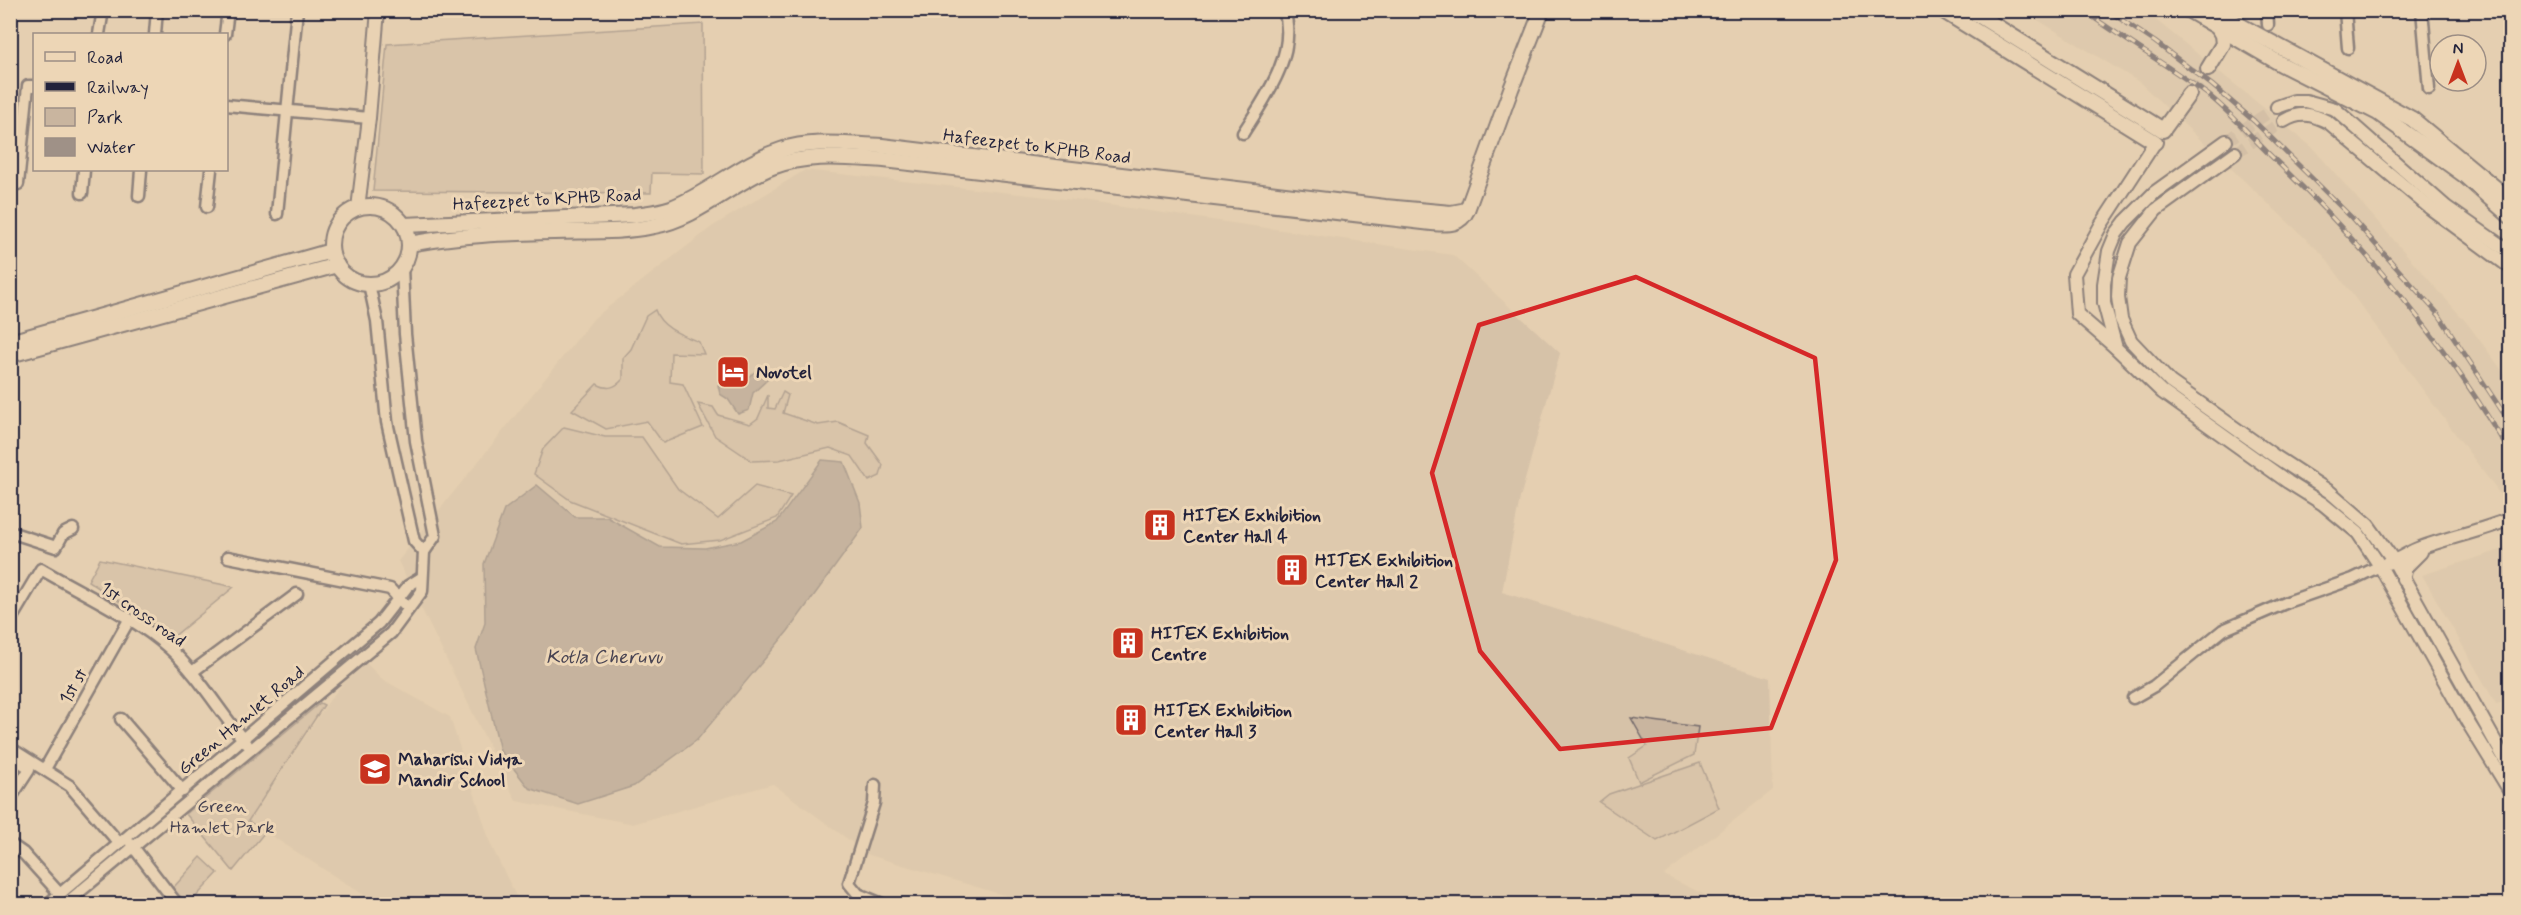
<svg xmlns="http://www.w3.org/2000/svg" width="2521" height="915" viewBox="0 0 2521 915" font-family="Mynerve,sans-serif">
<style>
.built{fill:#d6c2a8}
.green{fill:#c9b59f;stroke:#766c6d;stroke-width:1.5}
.water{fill:#9f9187;stroke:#6d6569;stroke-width:1.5}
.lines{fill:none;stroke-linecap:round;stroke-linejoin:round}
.tertiary-tunnel{stroke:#beac99;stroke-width:12;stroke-dasharray:12 6;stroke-linecap:butt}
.secondary-tunnel{stroke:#beac99;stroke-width:14;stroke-dasharray:14 7;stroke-linecap:butt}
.minor-casing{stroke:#22223b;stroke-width:15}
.tertiary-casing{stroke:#22223b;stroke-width:16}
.secondary-casing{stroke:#22223b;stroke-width:18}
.minor{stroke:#edd6b6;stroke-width:10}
.tertiary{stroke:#edd6b6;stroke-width:12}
.secondary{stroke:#edd6b6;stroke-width:14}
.rail-casing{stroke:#22223b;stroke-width:5}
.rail{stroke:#edd6b6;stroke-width:3;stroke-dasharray:9;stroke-linecap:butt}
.marked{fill:none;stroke:#d62828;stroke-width:4.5;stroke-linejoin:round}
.labels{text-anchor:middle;stroke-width:6;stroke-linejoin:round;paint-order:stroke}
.street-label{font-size:18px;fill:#22223b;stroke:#edd6b6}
.poi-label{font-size:18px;font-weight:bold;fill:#22223b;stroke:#edd6b6;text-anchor:start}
.park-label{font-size:18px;fill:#433f4f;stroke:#edd6b6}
.water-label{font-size:20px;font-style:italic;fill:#484352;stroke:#edd6b6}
</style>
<rect width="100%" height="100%" fill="#e5cfb1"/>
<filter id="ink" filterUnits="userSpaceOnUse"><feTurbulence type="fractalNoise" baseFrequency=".0167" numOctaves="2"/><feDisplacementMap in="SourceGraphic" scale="12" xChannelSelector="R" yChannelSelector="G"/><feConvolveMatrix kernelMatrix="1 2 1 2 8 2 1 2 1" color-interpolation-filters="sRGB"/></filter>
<g filter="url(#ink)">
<g class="built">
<path d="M2023,11H2145L2312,147L2467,323L2510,381V508L2323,255L2139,82Z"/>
<path d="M805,170L1075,200L1453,255L1560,353L1520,498L1502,592L1770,678L1773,790L1664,875L1724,904H1033L869,855L773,784L633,824L516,801L398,561L594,318L713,226Z"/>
<path d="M2510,547V701L2496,704L2422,575Z"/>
<path d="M363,660L382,679L450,717L491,845L520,904H378L248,821L331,698Z"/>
</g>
<g class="green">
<path d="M703,24L704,174L652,173L651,193L373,191L387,44Z"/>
<path d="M655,310C661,328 682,335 699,342L704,354L671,353L670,382L683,384L703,427L663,443L647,421L606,429L572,410L597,384C608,390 615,388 623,379V358L631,349L646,316Z"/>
<path d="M783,392L788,395L783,413L818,425L838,422L869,435L867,443L883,465L880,476L869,481L852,456L830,448L779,460L752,461L715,436L698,404L713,407L718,415L750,424L758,418L768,395V408L775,409Z"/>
<path d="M564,427L605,437H642L678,489L718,519L755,486L791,496L777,518L720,540L681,544L570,500L534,474L543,449Z"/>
<path d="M100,559L234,587L173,637L88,581Z"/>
<path d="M320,703L324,705L248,821L265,832L233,871L186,814Z"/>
<path d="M1631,718L1698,727L1694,755L1639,782L1629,758L1647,746Z"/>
<path d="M1700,763L1719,808L1657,841L1599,802L1609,794Z"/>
<path d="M201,857L218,873L189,904L172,889Z"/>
</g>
<g class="water">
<path d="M761,368L766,371L767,380L753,393L749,410L738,414L728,399L720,394L718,385L723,382C738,389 749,375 761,368Z"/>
<path d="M822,460L844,462L860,503L863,528L788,631L697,740L634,786L578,804L529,788L500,751L476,649L485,623L484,564L504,510L537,485L575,517H607L660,547L705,548L741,541L777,522Z"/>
</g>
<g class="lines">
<g class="tertiary-tunnel">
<path d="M2226,141L2277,107"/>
<path d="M2235,153L2284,121"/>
</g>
<path class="secondary-tunnel" d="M2189,94L2208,69"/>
<defs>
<g id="minor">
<path d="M2267,10L2268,25"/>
<path d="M2345,10L2348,48"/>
<path d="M2422,10L2429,89"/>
<path d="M99,34L103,10"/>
<path d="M155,34L157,10"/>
<path d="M225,34L228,10"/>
<path d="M226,105L369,118"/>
<path d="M1243,133C1265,98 1298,54 1284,10"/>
<path d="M18,184L28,86H34"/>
<path d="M82,193L84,170"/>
<path d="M139,196L141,170"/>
<path d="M207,207L211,170"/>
<path d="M277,214L297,10"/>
<path d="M369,284L377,321L387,422L414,541L424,552"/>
<path d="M10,532L56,547L63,534L73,529"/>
<path d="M228,557L390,589L404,604"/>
<path d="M10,621L41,569C83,594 133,616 169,648C200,676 220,713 247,744"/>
<path d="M192,672L297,594"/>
<path d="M2133,698L2154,686L2223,630L2290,601L2353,579L2380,566"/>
<path d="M121,719L183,791"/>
<path d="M10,748L70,786L119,843"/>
<path d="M45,769L129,620"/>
<path d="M875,785L874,803L849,883L858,894L882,904"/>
<path d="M10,799L29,770L27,766L16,760"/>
<path d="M10,844L23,853L60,894"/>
<path d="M131,844L177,904"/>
<path d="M48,904L379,623L408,586L421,578"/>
<path d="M65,904L391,633L422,591L424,552L435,536L416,441L405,334L402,267"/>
</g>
<g id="tertiary">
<path d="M2277,107L2294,101H2306L2335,109L2446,207L2510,252"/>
<path d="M2284,121C2300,111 2312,114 2328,122L2430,208L2510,267"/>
<path d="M2226,141L2155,192L2125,222L2116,234L2109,251L2104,284V303L2116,348L2162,392L2288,482L2323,504L2358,533L2380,566L2467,721L2510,791"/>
<path d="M2235,153L2156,210L2130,243L2119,278L2118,297L2121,319L2131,341L2170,382L2273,455L2330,492L2368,525L2394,561L2510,768"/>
<path d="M358,208L369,118L378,10"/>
<path d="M2115,347L2077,314L2074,274L2101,225L2155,142"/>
<path d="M2387,563C2400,560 2408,552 2420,548C2450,537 2481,531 2510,519"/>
<path d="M2403,579L2406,567L2421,552"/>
</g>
<g id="secondary">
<path d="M1942,10L2155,142"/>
<path d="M1970,10L2163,130L2189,94"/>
<path d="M2188,10L2281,64L2378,113L2464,175L2510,216"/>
<path d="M2212,10L2412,119L2510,200"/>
<path d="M2208,69L2223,44L2222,35L2217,26"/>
<circle cx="370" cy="245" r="39"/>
<path d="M404,225L635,215C647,213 660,212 671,208C710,193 741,163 781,150C813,139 849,145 882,146L1385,207L1451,213L1467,210"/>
<path d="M409,244C458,235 505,233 554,232C587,231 622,233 654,226C698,218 731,183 772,167C808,153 847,158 884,160L1432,223C1447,224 1460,226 1467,210L1511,89L1542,10"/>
<path d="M10,342L331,251"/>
<path d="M10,355L337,265"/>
</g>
</defs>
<use href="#minor" class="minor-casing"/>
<use href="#tertiary" class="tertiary-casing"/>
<use href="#secondary" class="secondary-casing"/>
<use href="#minor" class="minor"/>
<use href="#tertiary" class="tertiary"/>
<use href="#secondary" class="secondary"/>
<defs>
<g id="rail">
<path d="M2083,10C2123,39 2167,65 2207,94C2229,111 2249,134 2269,154C2362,243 2446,342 2510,453"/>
<path d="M2107,10L2155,42L2212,85L2254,121L2351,217L2439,315L2510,423"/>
</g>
</defs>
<use href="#rail" class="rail-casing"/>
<use href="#rail" class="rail"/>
</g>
</g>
<path d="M0 0H2521V915H0ZM1636,277L1815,358L1836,560L1771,728L1560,749L1480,651L1432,473L1479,325Z" fill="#e5cfb1" fill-opacity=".55" fill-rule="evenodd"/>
<path class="marked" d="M1636,277L1815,358L1836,560L1771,728L1560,749L1480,651L1432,473L1479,325Z"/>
<defs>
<symbol id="hotel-square" viewBox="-11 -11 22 22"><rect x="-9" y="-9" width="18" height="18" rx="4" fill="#c8321e" stroke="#edd6b6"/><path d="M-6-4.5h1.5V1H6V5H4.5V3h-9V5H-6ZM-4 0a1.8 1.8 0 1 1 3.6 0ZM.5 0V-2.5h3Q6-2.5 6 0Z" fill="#fff"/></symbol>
<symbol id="building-square" viewBox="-11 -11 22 22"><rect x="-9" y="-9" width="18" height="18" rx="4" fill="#c8321e" stroke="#edd6b6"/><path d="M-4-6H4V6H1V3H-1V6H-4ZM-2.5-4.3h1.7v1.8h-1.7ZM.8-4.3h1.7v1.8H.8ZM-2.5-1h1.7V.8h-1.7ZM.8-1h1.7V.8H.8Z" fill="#fff"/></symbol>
<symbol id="school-square" viewBox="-11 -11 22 22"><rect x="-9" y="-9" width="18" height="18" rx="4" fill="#c8321e" stroke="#edd6b6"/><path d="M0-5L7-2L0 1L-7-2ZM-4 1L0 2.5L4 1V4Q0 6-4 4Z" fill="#fff"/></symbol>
</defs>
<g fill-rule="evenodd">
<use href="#hotel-square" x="714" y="353" width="38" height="38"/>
<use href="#building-square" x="1141" y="506" width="38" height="38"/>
<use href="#building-square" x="1273" y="551" width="38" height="38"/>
<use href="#building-square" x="1109" y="624" width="38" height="38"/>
<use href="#building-square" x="1112" y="701" width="38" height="38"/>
<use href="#school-square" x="356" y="750" width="38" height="38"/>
</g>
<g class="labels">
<g class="street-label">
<text transform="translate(1037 146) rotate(7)" y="6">Hafeezpet to KPHB Road</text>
<text transform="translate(547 199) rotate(-3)" y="6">Hafeezpet to KPHB Road</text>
<text transform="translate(143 614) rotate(35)" y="6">1st cross road</text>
<text transform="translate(73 686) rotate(-60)" y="6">1st st</text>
<text transform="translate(241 720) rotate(-40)" y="6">Green Hamlet Road</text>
</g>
<g class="poi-label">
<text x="756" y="378">Novotel</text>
<text x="1183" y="521">HITEX Exhibition<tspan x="1183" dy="21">Center Hall 4</tspan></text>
<text x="1315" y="566">HITEX Exhibition<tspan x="1315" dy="21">Center Hall 2</tspan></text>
<text x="1151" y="639">HITEX Exhibition<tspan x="1151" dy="21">Centre</tspan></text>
<text x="1154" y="716">HITEX Exhibition<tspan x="1154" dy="21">Center Hall 3</tspan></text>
<text x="398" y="765">Maharishi Vidya<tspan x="398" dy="21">Mandir School</tspan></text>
</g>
<g class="park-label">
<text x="222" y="812">Green<tspan x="222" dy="21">Hamlet Park</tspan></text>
</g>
<g class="water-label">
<text x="604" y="663">Kotla Cheruvu</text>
</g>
</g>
<rect width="2521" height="915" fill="none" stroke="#edd6b6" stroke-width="36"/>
<rect x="18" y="18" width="2485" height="879" fill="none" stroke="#22223b" stroke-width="2" filter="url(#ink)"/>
<rect x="33" y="33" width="195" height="138" fill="#edd6b6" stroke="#9c8e85" stroke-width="1.5"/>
<rect x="45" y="52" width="30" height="9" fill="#edd6b6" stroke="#9c8e85" stroke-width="1.5"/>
<text x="87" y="63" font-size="18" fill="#22223b">Road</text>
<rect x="45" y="82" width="30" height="9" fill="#22223b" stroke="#9c8e85" stroke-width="1.5"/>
<text x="87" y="93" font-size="18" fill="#22223b">Railway</text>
<rect x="45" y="108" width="30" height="18" fill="#c9b59f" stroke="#9c8e85" stroke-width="1.5"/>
<text x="87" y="123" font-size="18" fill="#22223b">Park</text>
<rect x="45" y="138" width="30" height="18" fill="#9f9187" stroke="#9c8e85" stroke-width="1.5"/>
<text x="87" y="153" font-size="18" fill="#22223b">Water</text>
<g transform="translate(2458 63)"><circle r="28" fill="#edd6b6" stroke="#9c8e85" stroke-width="1.5"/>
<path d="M0-4.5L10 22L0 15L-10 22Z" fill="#c8321e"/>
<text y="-9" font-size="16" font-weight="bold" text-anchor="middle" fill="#22223b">N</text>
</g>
</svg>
